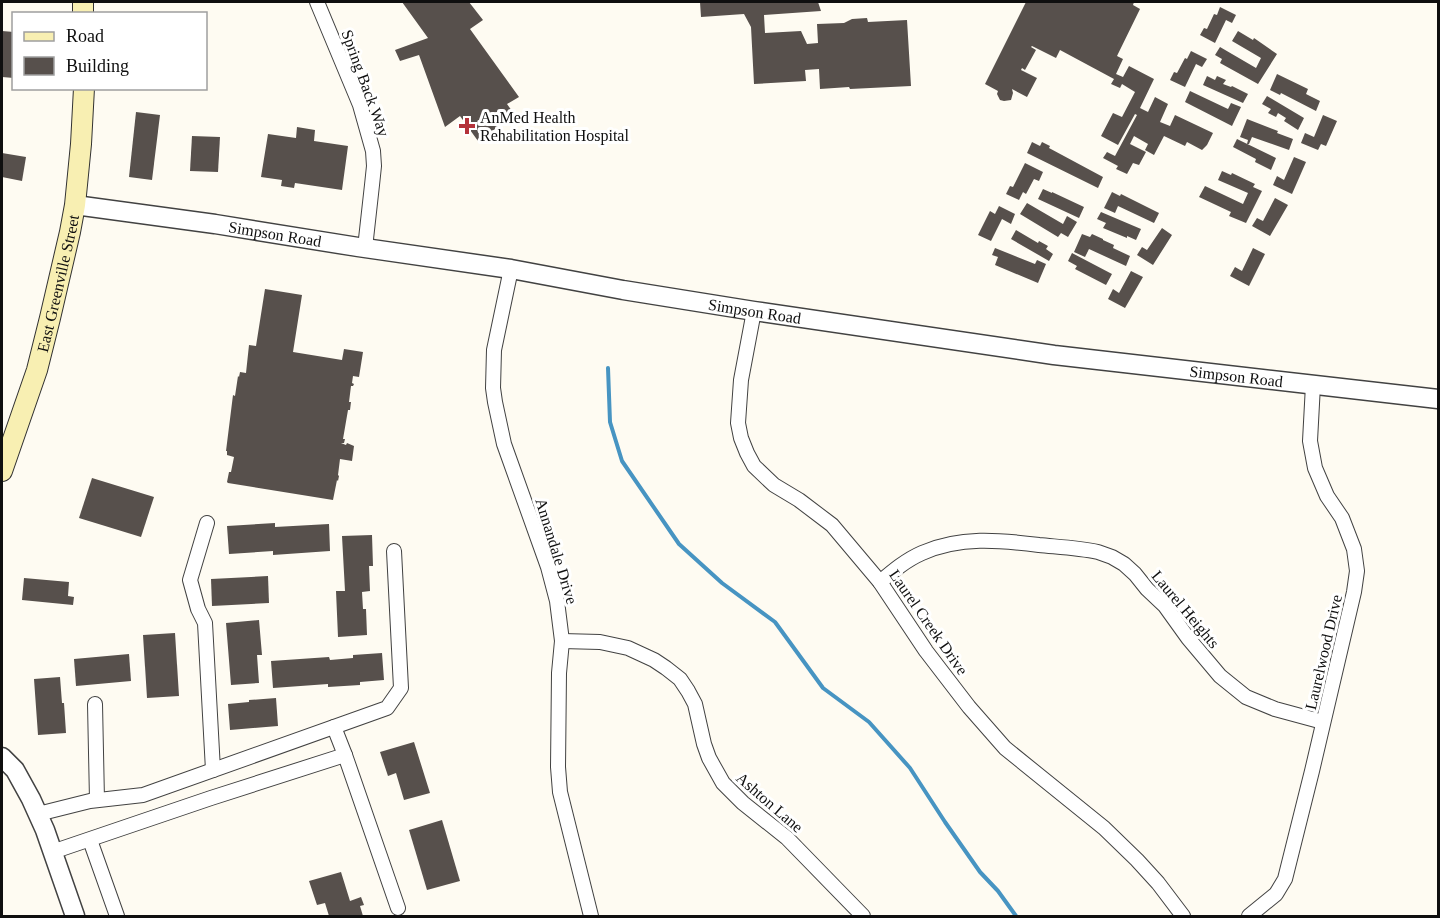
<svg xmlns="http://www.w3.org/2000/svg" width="1440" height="918" viewBox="0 0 1440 918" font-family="'Times New Roman',serif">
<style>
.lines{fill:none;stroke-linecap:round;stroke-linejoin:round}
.stream{stroke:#4794c2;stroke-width:4}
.building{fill:#57504c}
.minor-casing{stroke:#424242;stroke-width:16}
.tertiary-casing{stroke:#424242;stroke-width:21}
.secondary-casing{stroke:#313131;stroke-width:22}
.minor{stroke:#fff;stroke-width:14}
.tertiary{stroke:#fff;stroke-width:18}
.secondary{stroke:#f8efb2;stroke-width:20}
.poi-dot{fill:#b4323a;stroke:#fff;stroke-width:2}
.labels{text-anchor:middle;stroke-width:6;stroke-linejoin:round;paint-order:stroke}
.street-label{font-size:16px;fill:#0f0f0f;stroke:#fff}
.poi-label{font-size:16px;fill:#0f0f0f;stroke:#fff;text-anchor:start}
</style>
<rect width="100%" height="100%" fill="#fefbf2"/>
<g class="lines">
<path class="stream" d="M608,368L610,422L622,461L679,544L722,583L775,622L823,688L869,722L910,768L945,822L980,872L998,891L1016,916"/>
</g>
<g class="building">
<path d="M402,2H469L483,20L470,29L519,97L507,104L515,115L478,141L460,116L445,127L419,55L400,61L395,50L428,38Z"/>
<path d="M700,2H818L821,11L764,15L765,33L801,31L807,44L818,43L817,24L844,23L852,19L867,18L868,22L907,20L911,86L850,89L849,87L820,89L819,69L805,70L806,81L754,84L751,27L744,14L701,17Z"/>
<path d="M1026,2H1134L1133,5L1140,9L1117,56L1123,59L1116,74L1123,77L1129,66L1154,79L1140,108L1148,112L1155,97L1168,104L1160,122L1170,126L1175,115L1213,133L1207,145L1202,150L1187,142L1185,146L1164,136L1154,155L1145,150L1148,144L1134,136L1130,144L1146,152L1139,165L1133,163L1127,174L1116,169L1118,166L1103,158L1107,152L1115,156L1137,115L1135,114L1118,145L1101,136L1113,113L1122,117L1135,92L1122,84L1120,88L1111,84L1114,79L1060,50L1056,58L1032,46L1031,47L1036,50L1025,70L1022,68L1021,70L1037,78L1027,97L1012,89L1013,93L1011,100L1004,101L1000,100L997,94L998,91L985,84Z"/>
<path d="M1220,7L1236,15L1232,23L1226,20L1215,43L1200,35L1204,28L1207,29L1214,14L1217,15Z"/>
<path d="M2,31L14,32V78L2,77Z"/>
<path d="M1238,31L1253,40L1254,38L1277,54L1258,84L1220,63L1222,59L1215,55L1220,47L1256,68L1261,58L1232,41Z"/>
<path d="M1191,51L1207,59L1202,67L1196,64L1185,87L1170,80L1174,72L1177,73L1185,58L1187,59Z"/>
<path d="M1277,74L1308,89L1306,94L1320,101L1316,111L1281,93L1280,95L1270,90Z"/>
<path d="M1207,76L1215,80L1217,76L1226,80L1223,84L1231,87L1232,86L1248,94L1243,103L1203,85Z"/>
<path d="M1190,91L1228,109L1231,103L1241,107L1232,126L1185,102Z"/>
<path d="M1267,96L1304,118L1298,130L1284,121L1286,118L1278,113L1276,117L1268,113L1271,109L1262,104Z"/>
<path d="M136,112L160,115L152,180L129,177Z"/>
<path d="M1323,115L1337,121L1326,146L1321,144L1318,150L1301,143L1305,133L1314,137Z"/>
<path d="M1247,119L1278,131L1277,133L1293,139L1289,150L1252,137L1249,144H1247L1248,140L1240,137Z"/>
<path d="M297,127L315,130L314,141L348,146L342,190L295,183L294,188L281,186L282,180L261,177L268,134L296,138Z"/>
<path d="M192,136L220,137L218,172L190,171Z"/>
<path d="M1237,139L1276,158L1271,170L1255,162L1256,159L1233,147Z"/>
<path d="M1032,142L1040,146L1042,142L1050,146L1049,148L1103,177L1098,188L1027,153Z"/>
<path d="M2,153L26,157L22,181L2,177Z"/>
<path d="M1294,157L1306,162L1292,194L1273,185L1277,176L1284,180Z"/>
<path d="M1025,163L1043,172L1039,181L1034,179L1026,194L1023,192L1019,200L1006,194L1010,186L1013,187Z"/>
<path d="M1222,171L1231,175L1232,173L1255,184L1253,187L1262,191L1246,223L1229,216L1231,212L1199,197L1205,186L1243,204L1248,193L1218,180Z"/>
<path d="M1043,189L1052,193V192L1084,207L1079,218L1038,199Z"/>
<path d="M1112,192L1120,196L1121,194L1159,213L1154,223L1118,206L1115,213L1104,208Z"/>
<path d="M1275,198L1288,205L1270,236L1252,226L1257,218L1263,221Z"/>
<path d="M1027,203L1063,224L1067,216L1077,222L1068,237L1061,233L1058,237L1020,214Z"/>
<path d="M999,206L1015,214L1011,224L1002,219L991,241L978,235L990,211L995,214Z"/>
<path d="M1101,212L1141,229L1136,240L1127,236V238L1103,228L1106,223L1097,219Z"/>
<path d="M1162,228L1172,235L1153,265L1137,255L1142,247L1147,250Z"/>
<path d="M1016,230L1038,243L1039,241L1048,246L1046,249L1053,254L1049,261L1011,239Z"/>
<path d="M1082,234L1090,237L1092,234L1103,239V240L1114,245L1113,248L1130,256L1126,266L1089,249L1085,257L1074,252Z"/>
<path d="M995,248L1035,264L1037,260L1046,264L1038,283L995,265L998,257L992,255Z"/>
<path d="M1253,248L1265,254L1249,286L1230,276L1235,267L1242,271Z"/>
<path d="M1072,253L1112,274L1106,285L1075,269L1077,266L1068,261Z"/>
<path d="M1131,271L1143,277L1125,308L1108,299L1113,289L1119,293Z"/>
<path d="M265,289L302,295L293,352L342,360L344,349L363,352L359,377L353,376L352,383L354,384L353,386H351L349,402H351L350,410H348L343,439H345L344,443H341L346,445L347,443L354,446L352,461L340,459L338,475L339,476L338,481L337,480L333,500L228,483L227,482L229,472H231L234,457L227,455V451H226L233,395L235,396L238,376L239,377L240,372L246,373L249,345L256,346Z"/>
<path d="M92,478L154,497L141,537L79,518Z"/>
<path d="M275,523V527L329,524L330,551L273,555V551L229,554L227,526Z"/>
<path d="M372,535L373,566H369L370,591L362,592L363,609H366L367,635L338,637L336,591H345L342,536Z"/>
<path d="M268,576L269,603L212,606L211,579Z"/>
<path d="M24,578L69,582L68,596L74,597L73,605L22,600Z"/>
<path d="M259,620L262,655H257L259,683L231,685L226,623Z"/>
<path d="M175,633L179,696L147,698L143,635Z"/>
<path d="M382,653L384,680L360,682V685L328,687V684L273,688L271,661L329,657L330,660L353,658V655Z"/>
<path d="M129,654L131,681L76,686L74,659Z"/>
<path d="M60,677L62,703H64L66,733L38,735L34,679Z"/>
<path d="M276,698L278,726L230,730L228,704L249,702V700Z"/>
<path d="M414,742L430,793L404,800L396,773L388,776L380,752Z"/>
<path d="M442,820L460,881L427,890L409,830Z"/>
<path d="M341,872L350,901L361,897L364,905L360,906L363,916H329L325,903L317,905L309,881Z"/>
</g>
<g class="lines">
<defs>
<g id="minor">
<path d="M317,2L360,105L373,151L374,166L372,185L365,248"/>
<path d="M511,269L494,350L493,388L495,402L504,444L548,567L557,601L562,641L559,673L558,767L560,792L591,916"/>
<path d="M754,311L741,380L738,423L741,438L747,453L754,466L774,485L799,500L832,525L880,582L926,651L969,707L1005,748L1104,828L1137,860L1158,883L1183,916"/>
<path d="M207,523L190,580L198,609L205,623L213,770"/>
<path d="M880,582C893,571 906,560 922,553C960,536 999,540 1039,545C1059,547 1079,548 1098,552L1112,557L1124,564L1135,574L1147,589L1165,606L1188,638L1220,676L1246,697L1275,709L1323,722"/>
<path d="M562,641L600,642L628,648L654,660L666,668L680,679L688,691L695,704L704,744L709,758L723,783L743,803L787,838L863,916"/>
<path d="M95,704L97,800"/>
<path d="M345,755L398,908"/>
<path d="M38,814L90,801L143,795L387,708L401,688L394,551"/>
<path d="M90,840L117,916"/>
<path d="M52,852L211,798L345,755L334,727"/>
<path d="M1249,916L1276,894L1285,879L1312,771L1354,592L1357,571L1354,549L1342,518L1327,496L1315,468L1310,441L1313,385"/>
</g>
<g id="tertiary">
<path id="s1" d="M75,205L215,224L358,247L511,269L623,290L754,311L1054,355L1438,399"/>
<path d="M2,757L15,770L31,799L45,830L75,916"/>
</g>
<g id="secondary">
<path d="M83,2V14"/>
<path id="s2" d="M2,471L37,370L50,318L70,232L75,205L81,144L84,88"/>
</g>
</defs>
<use href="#minor" class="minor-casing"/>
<use href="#tertiary" class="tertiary-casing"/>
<use href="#secondary" class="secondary-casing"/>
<use href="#minor" class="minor"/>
<use href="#tertiary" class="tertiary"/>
<use href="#secondary" class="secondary"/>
</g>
<path class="poi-dot" d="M464 117h6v6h6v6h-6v6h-6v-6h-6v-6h6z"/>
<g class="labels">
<g class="street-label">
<text transform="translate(366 83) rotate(70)" y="6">Spring Back Way</text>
<text dy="6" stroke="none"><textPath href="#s1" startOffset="202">Simpson Road</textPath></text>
<text dy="6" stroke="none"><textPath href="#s2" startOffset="196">East Greenville Street</textPath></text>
<text dy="6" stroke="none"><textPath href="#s1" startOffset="688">Simpson Road</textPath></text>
<text dy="6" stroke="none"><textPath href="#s1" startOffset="1174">Simpson Road</textPath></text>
<text transform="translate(557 551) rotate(73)" y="6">Annandale Drive</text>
<text transform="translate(1186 609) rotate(50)" y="6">Laurel Heights</text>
<text transform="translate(929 622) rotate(55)" y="6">Laurel Creek Drive</text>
<text transform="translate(1323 652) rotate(-77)" y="6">Laurelwood Drive</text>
<text transform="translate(770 802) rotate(41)" y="6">Ashton Lane</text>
</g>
<g class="poi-label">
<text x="480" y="123">AnMed Health<tspan x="480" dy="18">Rehabilitation Hospital</tspan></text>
</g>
</g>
<rect width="1440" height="918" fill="none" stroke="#0f0f0f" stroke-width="6"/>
<rect x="12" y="12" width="195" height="78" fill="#ffffff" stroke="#9f9f9f" stroke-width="1.5"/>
<rect x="24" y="32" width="30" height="9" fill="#f8efb2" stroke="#9f9f9f" stroke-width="1.5"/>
<text x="66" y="42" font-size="18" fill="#0f0f0f">Road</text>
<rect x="24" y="57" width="30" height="18" fill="#57504c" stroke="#9f9f9f" stroke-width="1.5"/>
<text x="66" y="72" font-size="18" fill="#0f0f0f">Building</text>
</svg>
